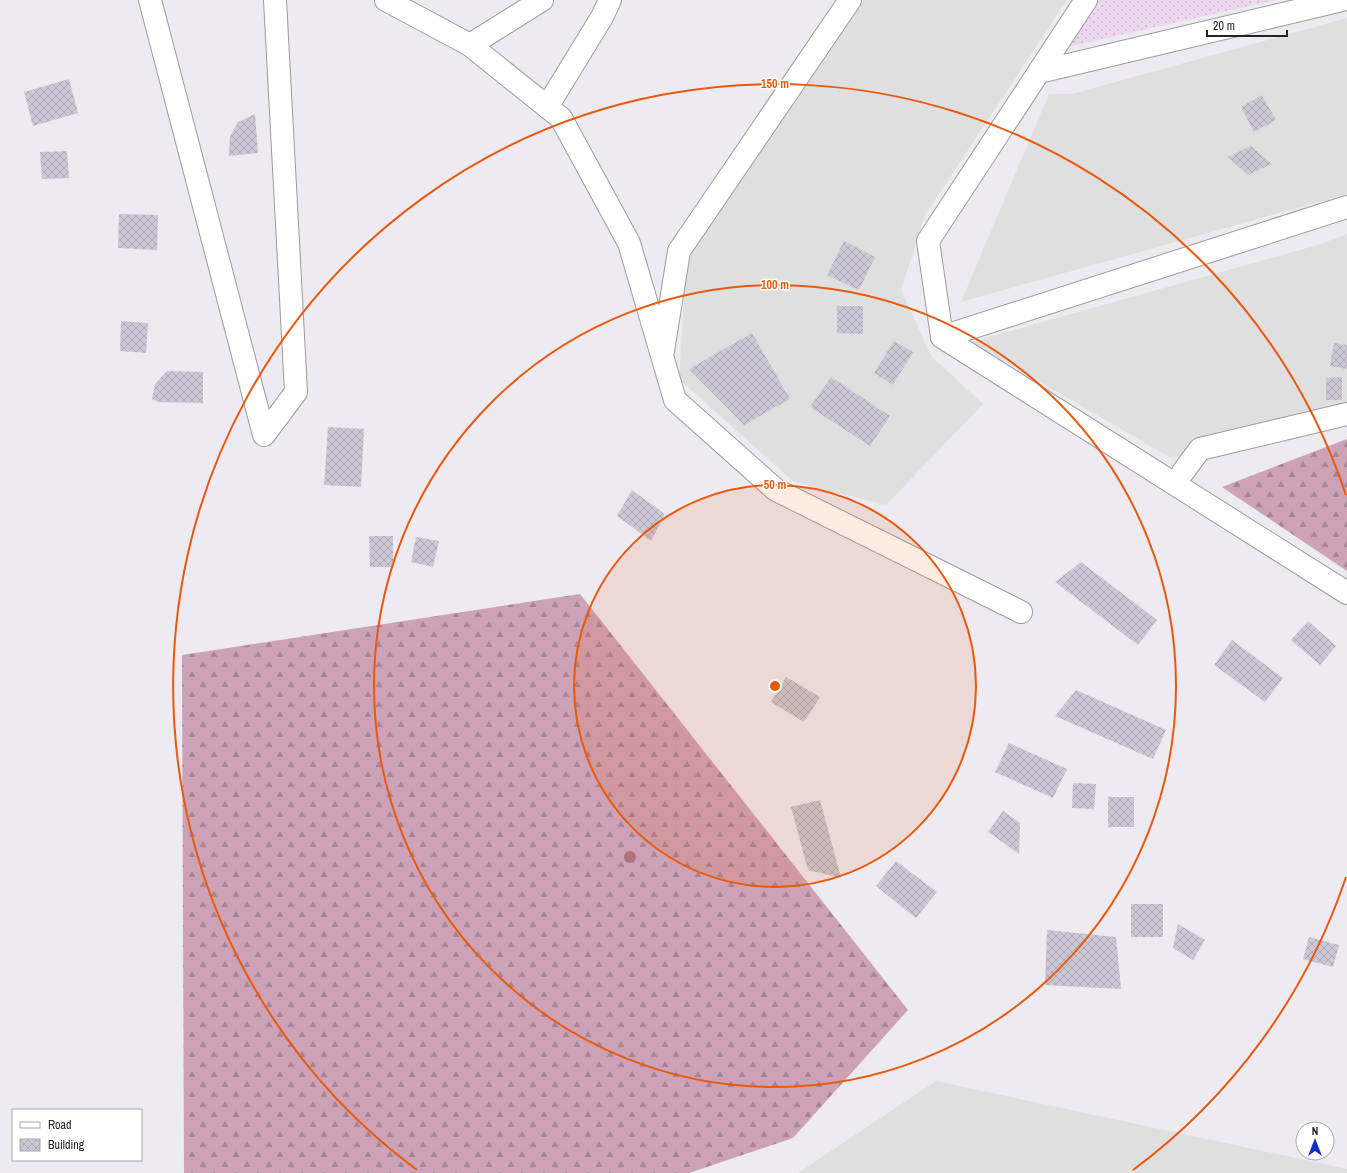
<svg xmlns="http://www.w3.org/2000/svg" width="1347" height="1173" viewBox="0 0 1347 1173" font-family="'Archivo Narrow',sans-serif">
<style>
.residential{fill:#dfdfe0}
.farmland{fill:url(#farmland-dots)}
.forest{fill:url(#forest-firs)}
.building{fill:url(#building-cross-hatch)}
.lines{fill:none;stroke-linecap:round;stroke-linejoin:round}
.minor-casing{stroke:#9c9c9c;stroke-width:24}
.minor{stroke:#fff;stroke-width:22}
.tree{fill:#ae747d}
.ring{fill:none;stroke:#e8590c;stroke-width:2}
.centre{fill:#e8590c;stroke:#fff;stroke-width:2}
.ring-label{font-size:12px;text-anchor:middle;font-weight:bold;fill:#e8590c;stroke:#fff;stroke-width:3;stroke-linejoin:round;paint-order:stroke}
</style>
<defs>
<pattern id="farmland-dots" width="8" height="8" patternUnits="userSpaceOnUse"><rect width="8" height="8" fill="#ecd7ee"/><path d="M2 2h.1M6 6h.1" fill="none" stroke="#cab8cc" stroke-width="1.8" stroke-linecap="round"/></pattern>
<pattern id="forest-firs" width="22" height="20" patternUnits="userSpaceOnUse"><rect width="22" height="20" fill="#cda2b6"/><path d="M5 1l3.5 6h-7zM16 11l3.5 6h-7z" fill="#a68494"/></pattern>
<pattern id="building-cross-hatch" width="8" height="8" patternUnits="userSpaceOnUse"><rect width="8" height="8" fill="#cbc7d4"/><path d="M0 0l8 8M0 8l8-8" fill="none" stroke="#aeabb6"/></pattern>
</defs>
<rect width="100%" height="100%" fill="#edeaf1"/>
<g class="residential">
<path d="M862,0H1067L925,215L901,290L931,356L983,404L886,505L794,482L679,379L687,254Z"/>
<path d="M1347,18V194L961,302L1049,94H1072Z"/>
<path d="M1347,234V410L1171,458L971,342L1318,245Z"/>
<path d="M936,1081L1347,1169V1173H798Z"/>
</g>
<path class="farmland" d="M1099,0H1275L1067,47Z"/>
<g class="forest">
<path d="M1347,439V571L1222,487Z"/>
<path d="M580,594L908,1010L793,1138L689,1173H184L182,655Z"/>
</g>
<g class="building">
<path d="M69,79L78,113L33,126L24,92Z"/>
<path d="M1262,95L1276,120L1254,132L1241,107Z"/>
<path d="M255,114L258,153L229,156L230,136L238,122Z"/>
<path d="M1251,146L1272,164L1248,175L1228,157Z"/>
<path d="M67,151L69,178L42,179L40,152Z"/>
<path d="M119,214L158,215L157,250L118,248Z"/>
<path d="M844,241L875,257L859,290L827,275Z"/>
<path d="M837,306H863V334L837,333Z"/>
<path d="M121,321L148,323L146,353L120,351Z"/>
<path d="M752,333L790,399L744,425L689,369Z"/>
<path d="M894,341L913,352L893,385L874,373Z"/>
<path d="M1334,343L1347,345V369L1330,366Z"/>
<path d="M167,371L203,372V403L158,402L152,399L155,384Z"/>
<path d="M831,377L890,416L870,446L810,407Z"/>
<path d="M1342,377V400H1326V378Z"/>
<path d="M328,427L364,429L361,487L324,485Z"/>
<path d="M632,490L665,514L651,541L617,516Z"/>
<path d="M369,536H393V567H370Z"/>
<path d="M416,537L439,541L433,567L411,562Z"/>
<path d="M1081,562L1157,620L1138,645L1055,582Z"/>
<path d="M1308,621L1336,646L1320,665L1291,640Z"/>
<path d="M1232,640L1283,678L1265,702L1214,665Z"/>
<path d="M786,677L820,697L804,722L771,702Z"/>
<path d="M1076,690L1166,730L1153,759L1055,716Z"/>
<path d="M1009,743L1067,769L1053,798L995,772Z"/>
<path d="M1073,783L1096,784L1094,809L1072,808Z"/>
<rect x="1108" y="797" width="26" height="30"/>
<path d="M820,800L841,878L808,870L791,807Z"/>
<path d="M1003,811L1020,823L1019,854L988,832Z"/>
<path d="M896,861L937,892L916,918L876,886Z"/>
<rect x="1131" y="904" width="32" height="33"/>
<path d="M1178,924L1205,940L1193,960L1173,948Z"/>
<path d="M1047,930L1116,937L1121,989L1045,985Z"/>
<path d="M1309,937L1339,945L1333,967L1303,959Z"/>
</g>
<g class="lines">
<defs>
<g id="minor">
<path d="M150,0L264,435L296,392L275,0"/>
<path d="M386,0L470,45L561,118L629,243L675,400L776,490L1021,612"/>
<path d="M1086,0L928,241L942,337L1347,593"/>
<path d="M470,45L542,0"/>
<path d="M1039,72L1342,0"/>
<path d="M547,107L602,17L610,0"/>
<path d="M942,337L1347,207"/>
<path d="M663,351L679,251L850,0"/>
<path d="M1183,472L1200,449L1347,414"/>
</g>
</defs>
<use href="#minor" class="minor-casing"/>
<use href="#minor" class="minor"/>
</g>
<circle class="tree" cx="630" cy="857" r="6"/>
<circle cx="775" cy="686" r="201" fill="#e8590c" fill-opacity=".12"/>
<g class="ring">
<circle cx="775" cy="686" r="201"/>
<circle cx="775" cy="686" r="401"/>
<path d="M1346 877A602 602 0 0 1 1133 1170M417 1170A602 602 0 1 1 1346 495"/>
</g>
<circle cx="775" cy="686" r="6" class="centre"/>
<g class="ring-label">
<text x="775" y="88">150 m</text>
<text x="775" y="289">100 m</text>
<text x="775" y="489">50 m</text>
</g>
<rect x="12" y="1109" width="130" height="52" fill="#ffffff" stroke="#a7a7a7"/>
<rect x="20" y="1122" width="20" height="6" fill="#ffffff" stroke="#a7a7a7"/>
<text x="48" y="1129" font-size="12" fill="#222222">Road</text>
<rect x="20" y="1139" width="20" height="12" fill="url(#building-cross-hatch)" stroke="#a7a7a7"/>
<text x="48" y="1149" font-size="12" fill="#222222">Building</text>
<g transform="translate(1315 1141)"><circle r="19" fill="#ffffff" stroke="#a7a7a7"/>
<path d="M0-3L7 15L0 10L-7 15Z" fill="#0f2fc5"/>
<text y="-6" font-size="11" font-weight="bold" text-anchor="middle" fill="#222222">N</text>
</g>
<path d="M1207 30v6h80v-6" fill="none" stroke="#222222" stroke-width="2"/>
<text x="1213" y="30" font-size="12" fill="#222222" stroke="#ffffff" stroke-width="3" paint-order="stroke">20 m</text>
</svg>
